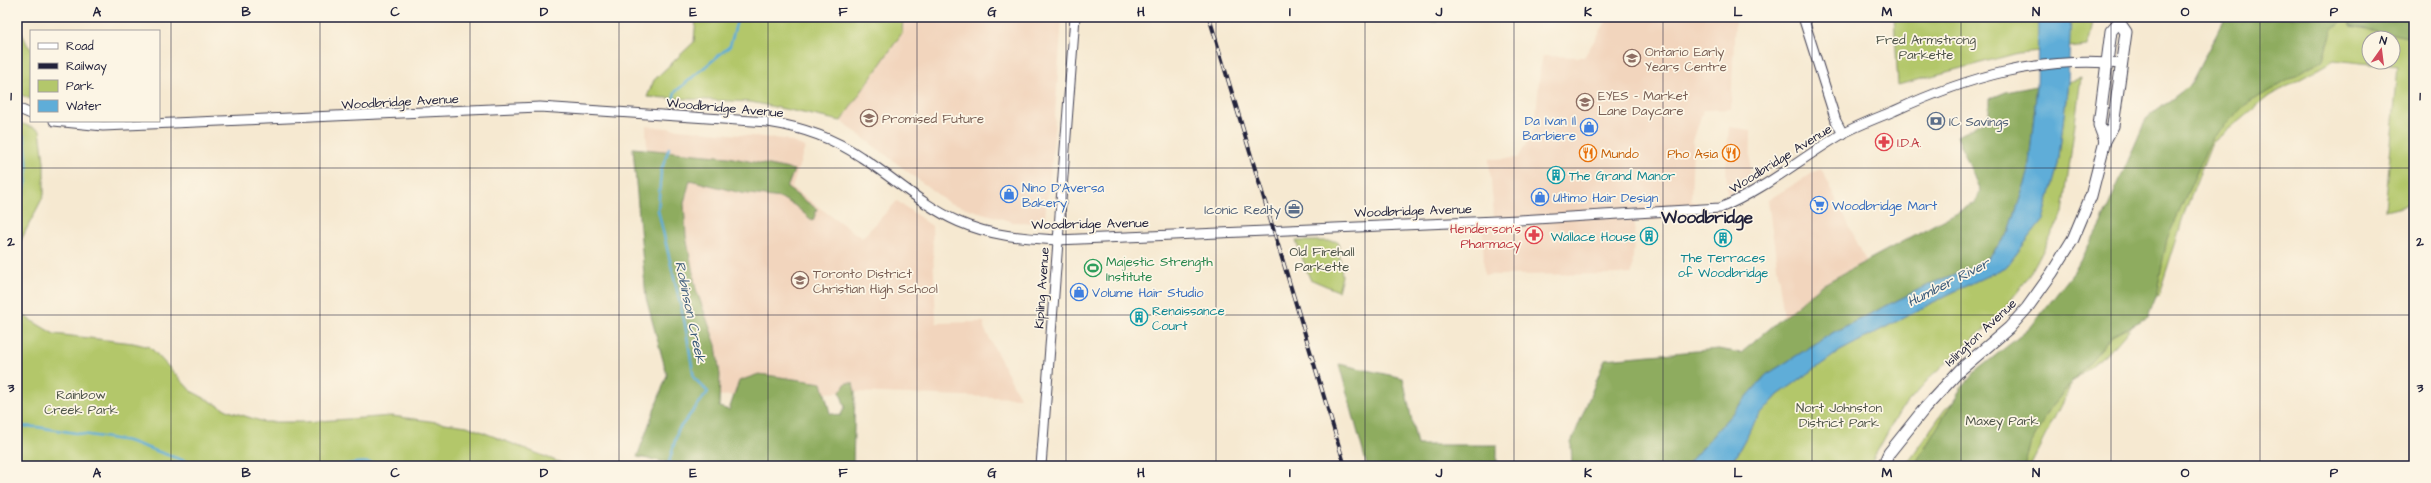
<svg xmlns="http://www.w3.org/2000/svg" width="2431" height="483" viewBox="0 0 2431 483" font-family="'Architects Daughter',sans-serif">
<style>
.built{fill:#f2d5bd}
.green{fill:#b3c76b;stroke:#6a7453;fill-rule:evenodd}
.forest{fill:#8eac5f;stroke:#58674d}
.water{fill:#5fadd8;stroke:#40688a}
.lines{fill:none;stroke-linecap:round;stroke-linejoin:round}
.stream{stroke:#5fadd8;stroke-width:2.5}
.tertiary-casing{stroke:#424052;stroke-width:11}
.secondary-casing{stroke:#424052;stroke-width:13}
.tertiary{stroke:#fff;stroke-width:9}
.secondary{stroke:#fff;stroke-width:11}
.rail-casing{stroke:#22223b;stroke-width:4}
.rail{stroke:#fcf5e5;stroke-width:2.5;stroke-dasharray:8;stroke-linecap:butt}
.grid{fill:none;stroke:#22223b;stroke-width:1;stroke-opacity:0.55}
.labels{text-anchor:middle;stroke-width:3.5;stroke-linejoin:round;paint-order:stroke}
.park-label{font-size:13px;fill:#4e5449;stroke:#fcf5e5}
.education-label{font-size:13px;fill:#785e54;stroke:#fcf5e5;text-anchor:start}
.street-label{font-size:13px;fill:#22223b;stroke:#fcf5e5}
.shop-label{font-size:13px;fill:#366cbe;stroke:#fcf5e5;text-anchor:start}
.service-label{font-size:13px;fill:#4e5e75;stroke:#fcf5e5;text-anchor:start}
.health-label{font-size:13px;fill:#be3a42;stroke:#fcf5e5;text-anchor:start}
.food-label{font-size:13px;fill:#c56008;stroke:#fcf5e5;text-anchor:start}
.culture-label{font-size:13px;fill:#0d838f;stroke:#fcf5e5;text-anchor:start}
.leisure-label{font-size:13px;fill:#27864d;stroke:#fcf5e5;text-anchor:start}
.water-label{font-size:14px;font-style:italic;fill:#3a5a7a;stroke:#fcf5e5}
.district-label{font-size:17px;font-weight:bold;fill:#22223b;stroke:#fcf5e5}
.neatline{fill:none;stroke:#22223b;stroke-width:1.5}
.grid-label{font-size:13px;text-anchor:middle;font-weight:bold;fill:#22223b}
</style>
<rect width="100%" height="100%" fill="#fcf5e5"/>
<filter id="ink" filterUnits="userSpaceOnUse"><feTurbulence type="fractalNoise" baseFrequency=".025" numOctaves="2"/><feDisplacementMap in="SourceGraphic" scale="8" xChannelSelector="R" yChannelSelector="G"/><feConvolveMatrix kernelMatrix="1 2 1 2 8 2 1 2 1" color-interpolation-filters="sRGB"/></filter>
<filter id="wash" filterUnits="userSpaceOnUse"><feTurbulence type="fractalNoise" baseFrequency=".012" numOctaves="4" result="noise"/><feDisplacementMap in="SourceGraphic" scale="16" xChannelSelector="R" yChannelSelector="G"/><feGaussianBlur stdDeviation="0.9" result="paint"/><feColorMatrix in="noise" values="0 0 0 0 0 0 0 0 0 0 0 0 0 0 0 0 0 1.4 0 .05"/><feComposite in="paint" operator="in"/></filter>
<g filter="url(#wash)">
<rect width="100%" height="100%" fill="#f6e9d1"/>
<g class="built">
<path d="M903,17H1062L1052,160L1044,223L1013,222L949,203L841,121L902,33Z"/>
<path d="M1609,17H1735L1731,109L1703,110L1693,141L1691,201L1722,212L1635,222L1632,274L1484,275L1483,227H1495L1489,159L1518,158L1535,128L1540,70L1543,56L1584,57Z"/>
<path d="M646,126L784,139L805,147L792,188L862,238L897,201L932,226L936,323L984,322V328L1020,398L855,392L679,397L650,211Z"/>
<path d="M1729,127L1751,130L1750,180L1740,189L1727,195L1726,161Z"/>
<path d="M1821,168L1866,261L1820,286L1784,317L1768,200Z"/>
</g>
<g class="green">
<path d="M696,17H903L902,33L841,121L751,102L647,97L654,80L694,42Z"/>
<path d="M1347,17H1438L1437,22Z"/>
<path d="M1894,17H2094L2088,46L2018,53L1898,85Z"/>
<path d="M2236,17H2414V203L2385,210L2398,67L2334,60L2269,96L2212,143L2186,209L2159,294L2115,346L2073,381L2030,466H1905L1945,409L2016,344L2075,282ZM2369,38H2393V62H2369Z"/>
<path d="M17,23L28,46L31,48L30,99L17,93Z"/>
<path d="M2081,78L2063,213L2029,277L1997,318L1932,375L1899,412L1869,466H1730L1755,421L1778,395L1840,351L1949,294L2006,267L2043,220L2058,165L2068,82Z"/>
<path d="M17,122L40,130L44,162V195L17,248Z"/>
<path d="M1296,241H1338L1342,276L1338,291L1310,279Z"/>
<path d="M17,312L54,334L133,343L150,347L191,391L229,411L264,422H304L392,416L467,426L569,466H17Z"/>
</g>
<g class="forest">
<path d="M2225,17H2346L2332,29L2323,59L2245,105L2212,138L2167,239L2156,297L2148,317L2112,336L2051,407L2030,446L2024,466H1914L1961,388L1976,371L2030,328L2074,272L2101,223L2146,119L2190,85Z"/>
<path d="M2348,17H2414V38L2351,26Z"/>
<path d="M2037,86L2028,174L2009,232L1985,261L1926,286L1834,332L1766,375L1686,466H1572L1571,443L1605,359L1719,349L1741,353L1820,286L1976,202L1980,191L1957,136L1989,119V99L2006,92Z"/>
<path d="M633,148L728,157L794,170L787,188L817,209L813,221L794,205L781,198L741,193L690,180L684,203L686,236L696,289L716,345L720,375L719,407L729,410L739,381L759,374L822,383L830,413L840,416L845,407L840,392L846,383H853L855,392L853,466H689L637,457L667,375L646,298Z"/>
<path d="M1339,364L1403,378L1417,445H1497V466H1367Z"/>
</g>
<path class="water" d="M2038,17H2071L2068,82L2058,165L2043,220L2006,267L1949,294L1840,351L1778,395L1755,421L1730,466H1686L1766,375L1834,332L1926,286L1986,261L2009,232L2028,174L2037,86Z"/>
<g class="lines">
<g class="stream">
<path d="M673,101L675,92L730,46L738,17"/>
<path d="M17,208C31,186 28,160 24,136"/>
<path d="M17,426L37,427L128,441L199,466"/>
<path d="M338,466C350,464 370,459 380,466"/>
<path d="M668,466L678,430L708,392L694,378L685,324L658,210L661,171L669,148"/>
</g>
</g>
</g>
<g filter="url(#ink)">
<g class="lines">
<defs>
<g id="tertiary">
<path d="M1803,17L1836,121L1843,134"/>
<path d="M17,108L31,114"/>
<path d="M54,121L103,126L540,107L768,122C801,127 833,138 861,157C894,178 923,206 959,222C991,236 1023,238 1057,240L1519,220L1720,208C1764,190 1801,158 1842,134C1858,125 1877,118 1894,111C1968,77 2040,56 2122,64"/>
<path d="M1041,466L1075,17"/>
</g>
<g id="secondary">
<path d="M2105,141L2099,125L2111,31L2119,22L2120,17"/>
<path d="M1883,466L1889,453L1925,408L1960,370L2009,328L2027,308L2052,273L2073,239L2091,196L2105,141L2113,126L2126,32L2119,22"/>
</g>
</defs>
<use href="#tertiary" class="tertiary-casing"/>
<use href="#secondary" class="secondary-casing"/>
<use href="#tertiary" class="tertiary"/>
<use href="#secondary" class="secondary"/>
<defs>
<path id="rail" d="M1209,17L1345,466"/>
</defs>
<use href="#rail" class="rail-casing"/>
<use href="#rail" class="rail"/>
</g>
</g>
<path class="grid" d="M171,17V466M320,17V466M470,17V466M619,17V466M768,17V466M917,17V466M1066,17V466M1216,17V466M1365,17V466M1514,17V466M1663,17V466M1812,17V466M1961,17V466M2111,17V466M2260,17V466M17,168H2414M17,315H2414"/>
<defs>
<symbol id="school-ring" viewBox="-11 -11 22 22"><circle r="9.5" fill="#fcf5e5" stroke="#8d6e63" stroke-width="1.5"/><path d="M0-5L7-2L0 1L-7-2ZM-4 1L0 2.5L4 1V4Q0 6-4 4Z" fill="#8d6e63"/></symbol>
<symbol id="bank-ring" viewBox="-11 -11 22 22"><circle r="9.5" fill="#fcf5e5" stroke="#5c6f8a" stroke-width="1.5"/><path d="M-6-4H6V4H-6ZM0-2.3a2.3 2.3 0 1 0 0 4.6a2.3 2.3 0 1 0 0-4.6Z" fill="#5c6f8a"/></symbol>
<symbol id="shop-ring" viewBox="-11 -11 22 22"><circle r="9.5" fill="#fcf5e5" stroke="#3f7fe0" stroke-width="1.5"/><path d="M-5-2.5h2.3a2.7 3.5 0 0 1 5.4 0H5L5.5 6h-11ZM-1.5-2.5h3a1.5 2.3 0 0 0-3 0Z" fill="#3f7fe0"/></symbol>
<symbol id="pharmacy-ring" viewBox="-11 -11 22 22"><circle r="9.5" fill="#fcf5e5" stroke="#e0444e" stroke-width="1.5"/><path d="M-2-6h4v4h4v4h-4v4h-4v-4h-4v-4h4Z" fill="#e0444e"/></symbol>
<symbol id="restaurant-ring" viewBox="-11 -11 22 22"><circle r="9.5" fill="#fcf5e5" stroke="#e8710a" stroke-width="1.5"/><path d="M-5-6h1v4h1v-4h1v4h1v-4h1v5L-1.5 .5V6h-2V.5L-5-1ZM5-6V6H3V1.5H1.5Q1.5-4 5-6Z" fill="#e8710a"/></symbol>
<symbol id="building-ring" viewBox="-11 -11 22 22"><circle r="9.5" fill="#fcf5e5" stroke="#0f9aa8" stroke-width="1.5"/><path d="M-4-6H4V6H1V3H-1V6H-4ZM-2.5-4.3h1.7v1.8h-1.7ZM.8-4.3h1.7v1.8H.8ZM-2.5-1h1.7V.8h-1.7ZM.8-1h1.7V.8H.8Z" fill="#0f9aa8"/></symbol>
<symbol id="supermarket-ring" viewBox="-11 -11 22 22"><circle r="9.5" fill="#fcf5e5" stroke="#3f7fe0" stroke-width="1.5"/><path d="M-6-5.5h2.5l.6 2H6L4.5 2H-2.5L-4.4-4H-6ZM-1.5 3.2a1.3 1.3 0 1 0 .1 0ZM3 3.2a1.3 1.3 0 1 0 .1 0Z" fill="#3f7fe0"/></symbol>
<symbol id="office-ring" viewBox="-11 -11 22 22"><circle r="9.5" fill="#fcf5e5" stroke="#5c6f8a" stroke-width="1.5"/><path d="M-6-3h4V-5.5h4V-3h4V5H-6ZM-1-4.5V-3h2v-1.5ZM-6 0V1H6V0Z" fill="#5c6f8a"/></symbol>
<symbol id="stadium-ring" viewBox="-11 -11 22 22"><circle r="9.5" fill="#fcf5e5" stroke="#2e9e5b" stroke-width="1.5"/><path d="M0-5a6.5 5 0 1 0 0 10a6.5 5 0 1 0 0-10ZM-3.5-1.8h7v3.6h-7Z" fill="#2e9e5b"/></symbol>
</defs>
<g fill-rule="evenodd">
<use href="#school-ring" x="1622" y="48" width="20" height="20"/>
<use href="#school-ring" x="1575" y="92" width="20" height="20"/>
<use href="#school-ring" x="859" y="108" width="20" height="20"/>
<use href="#bank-ring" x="1926" y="111" width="20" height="20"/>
<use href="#shop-ring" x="1579" y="117" width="20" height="20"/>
<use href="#pharmacy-ring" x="1874" y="132" width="20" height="20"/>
<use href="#restaurant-ring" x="1578" y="143" width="20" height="20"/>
<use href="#restaurant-ring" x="1721" y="143" width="20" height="20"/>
<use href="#building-ring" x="1546" y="165" width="20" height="20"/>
<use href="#shop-ring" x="999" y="184" width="20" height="20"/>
<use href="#shop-ring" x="1530" y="187" width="20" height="20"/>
<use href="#supermarket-ring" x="1809" y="195" width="20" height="20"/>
<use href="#office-ring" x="1284" y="199" width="20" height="20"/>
<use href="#pharmacy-ring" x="1524" y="225" width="20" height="20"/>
<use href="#building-ring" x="1639" y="226" width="20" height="20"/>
<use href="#building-ring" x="1713" y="228" width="20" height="20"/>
<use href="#stadium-ring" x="1083" y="258" width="20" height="20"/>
<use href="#school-ring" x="790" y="270" width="20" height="20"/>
<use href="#shop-ring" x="1069" y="282" width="20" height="20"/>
<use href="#building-ring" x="1129" y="307" width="20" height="20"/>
</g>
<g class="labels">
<g class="park-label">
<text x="1926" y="44">Fred Armstrong<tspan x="1926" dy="15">Parkette</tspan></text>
<text x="1322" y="256">Old Firehall<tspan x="1322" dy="15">Parkette</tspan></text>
<text x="81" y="399">Rainbow<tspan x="81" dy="15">Creek Park</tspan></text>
<text x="1839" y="412">Nort Johnston<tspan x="1839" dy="15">District Park</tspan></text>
<text x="2002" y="425">Maxey Park</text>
</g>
<g class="education-label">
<text x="1645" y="56">Ontario Early<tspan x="1645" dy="15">Years Centre</tspan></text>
<text x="1598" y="100">EYES - Market<tspan x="1598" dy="15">Lane Daycare</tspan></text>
<text x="882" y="123">Promised Future</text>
<text x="813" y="278">Toronto District<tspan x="813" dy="15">Christian High School</tspan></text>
</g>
<g class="street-label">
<text transform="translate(400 101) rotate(-3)" y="5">Woodbridge Avenue</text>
<text transform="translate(725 107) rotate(5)" y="5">Woodbridge Avenue</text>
<text transform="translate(1780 158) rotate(-32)" y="5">Woodbridge Avenue</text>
<text transform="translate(1413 210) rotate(-2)" y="5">Woodbridge Avenue</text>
<text transform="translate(1090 223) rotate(-1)" y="5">Woodbridge Avenue</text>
<text transform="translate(1041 288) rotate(-86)" y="5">Kipling Avenue</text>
<text transform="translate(1980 332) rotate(-43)" y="5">Islington Avenue</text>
</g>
<g class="shop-label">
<text x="1576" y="125" text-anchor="end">Da Ivan Il<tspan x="1576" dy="15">Barbiere</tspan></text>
<text x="1022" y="192">Nino D'Aversa<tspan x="1022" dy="15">Bakery</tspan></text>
<text x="1553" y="202">Ultimo Hair Design</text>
<text x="1832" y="210">Woodbridge Mart</text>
<text x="1092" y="297">Volume Hair Studio</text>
</g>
<g class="service-label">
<text x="1949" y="126">IC Savings</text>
<text x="1281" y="214" text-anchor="end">Iconic Realty</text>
</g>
<g class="health-label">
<text x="1897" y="147">I.D.A.</text>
<text x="1521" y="233" text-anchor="end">Henderson's<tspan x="1521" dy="15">Pharmacy</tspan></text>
</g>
<g class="food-label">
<text x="1601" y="158">Mundo</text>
<text x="1718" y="158" text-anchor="end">Pho Asia</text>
</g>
<g class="culture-label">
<text x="1569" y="180">The Grand Manor</text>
<text x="1636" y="241" text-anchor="end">Wallace House</text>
<text x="1723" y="262" text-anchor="middle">The Terraces<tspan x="1723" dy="15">of Woodbridge</tspan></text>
<text x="1152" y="315">Renaissance<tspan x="1152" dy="15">Court</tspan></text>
</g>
<g class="leisure-label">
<text x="1106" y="266">Majestic Strength<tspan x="1106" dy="15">Institute</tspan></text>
</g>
<g class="water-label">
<text transform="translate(1948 282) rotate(-27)" y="5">Humber River</text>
<text transform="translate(691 312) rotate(78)" y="5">Robinson Creek</text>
</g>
<g class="district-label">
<text x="1707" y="223">Woodbridge</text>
</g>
</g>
<rect width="2431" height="483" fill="none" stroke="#fcf5e5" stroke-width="44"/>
<rect x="30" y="30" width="130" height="92" fill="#fcf5e5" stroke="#a5a1a1"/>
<rect x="38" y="43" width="20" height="6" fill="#ffffff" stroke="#a5a1a1"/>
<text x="66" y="50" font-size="12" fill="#22223b">Road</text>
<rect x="38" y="63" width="20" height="6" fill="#22223b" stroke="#a5a1a1"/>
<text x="66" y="70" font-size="12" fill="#22223b">Railway</text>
<rect x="38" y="80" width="20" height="12" fill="#b3c76b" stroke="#a5a1a1"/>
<text x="66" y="90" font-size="12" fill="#22223b">Park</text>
<rect x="38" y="100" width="20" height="12" fill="#5fadd8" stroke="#a5a1a1"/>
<text x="66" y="110" font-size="12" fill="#22223b">Water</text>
<g transform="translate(2381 50) rotate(14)"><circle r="19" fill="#fcf5e5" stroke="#a5a1a1"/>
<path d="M0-3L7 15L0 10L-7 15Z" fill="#d1495b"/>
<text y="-6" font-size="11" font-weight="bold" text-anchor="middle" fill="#22223b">N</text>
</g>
<rect x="22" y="22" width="2387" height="439" class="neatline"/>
<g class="grid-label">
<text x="97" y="16">A</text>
<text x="246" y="16">B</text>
<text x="395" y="16">C</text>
<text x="544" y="16">D</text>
<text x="693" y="16">E</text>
<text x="843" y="16">F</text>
<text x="992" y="16">G</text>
<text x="1141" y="16">H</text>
<text x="1290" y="16">I</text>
<text x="1439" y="16">J</text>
<text x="1588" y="16">K</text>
<text x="1738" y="16">L</text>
<text x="1887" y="16">M</text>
<text x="2036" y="16">N</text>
<text x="2185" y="16">O</text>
<text x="2334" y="16">P</text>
<text x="11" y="100">1</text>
<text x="2420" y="100">1</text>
<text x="11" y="246">2</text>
<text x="2420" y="246">2</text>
<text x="11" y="392">3</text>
<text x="2420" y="392">3</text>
<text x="97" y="477">A</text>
<text x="246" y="477">B</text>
<text x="395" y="477">C</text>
<text x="544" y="477">D</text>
<text x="693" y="477">E</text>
<text x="843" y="477">F</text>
<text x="992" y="477">G</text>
<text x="1141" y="477">H</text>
<text x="1290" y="477">I</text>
<text x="1439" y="477">J</text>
<text x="1588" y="477">K</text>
<text x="1738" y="477">L</text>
<text x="1887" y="477">M</text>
<text x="2036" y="477">N</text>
<text x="2185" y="477">O</text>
<text x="2334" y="477">P</text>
</g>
</svg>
